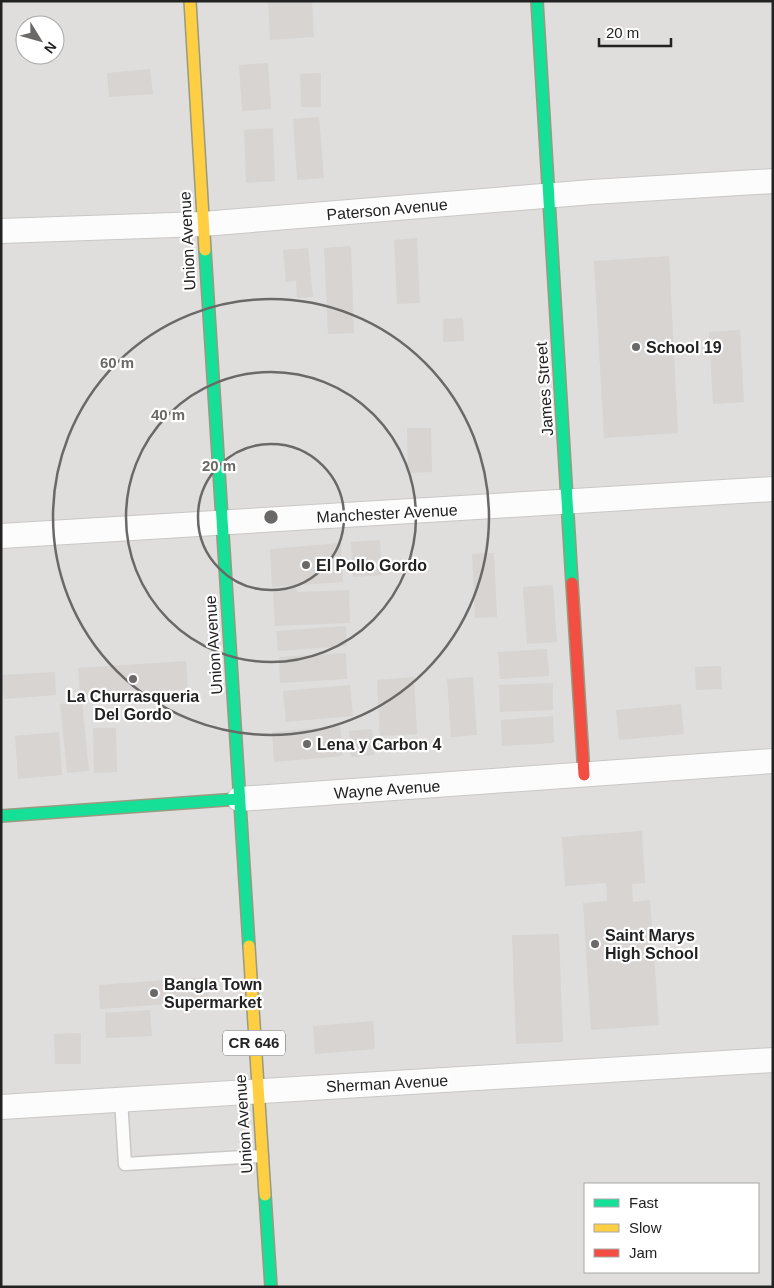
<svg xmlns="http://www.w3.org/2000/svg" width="774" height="1288" viewBox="0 0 774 1288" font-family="Helvetica,sans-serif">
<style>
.residential{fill:#dfdedc;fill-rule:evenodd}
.building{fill:#d7d4d2}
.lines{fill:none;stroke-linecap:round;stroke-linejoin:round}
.lane-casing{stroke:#c9c8c7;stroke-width:15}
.street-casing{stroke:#c9c8c7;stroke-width:26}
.fast-casing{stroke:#999a82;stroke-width:14}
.slow-casing{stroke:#999a82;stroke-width:14}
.jam-casing{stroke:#999a82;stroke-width:14}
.lane{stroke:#fdfcfc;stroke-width:12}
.street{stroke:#fdfcfc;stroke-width:24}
.fast{stroke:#16e098;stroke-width:11}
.slow{stroke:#ffcf43;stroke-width:11}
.jam{stroke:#f24e42;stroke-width:11}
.ring{fill:none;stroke:#6a6968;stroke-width:2.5}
.poi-dot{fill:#6a6968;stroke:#fff;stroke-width:2}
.labels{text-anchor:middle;stroke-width:4.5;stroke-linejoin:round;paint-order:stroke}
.shield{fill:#fff;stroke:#646464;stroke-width:1}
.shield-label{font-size:15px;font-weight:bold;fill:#222}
.street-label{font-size:16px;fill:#222;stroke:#fff}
.poi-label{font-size:16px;font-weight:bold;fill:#222;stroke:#fff;text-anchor:start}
.centre{fill:#6a6968;stroke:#fff;stroke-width:2.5}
.ring-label{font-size:15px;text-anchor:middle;font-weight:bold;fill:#6a6968;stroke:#fff;stroke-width:4.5;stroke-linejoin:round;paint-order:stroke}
</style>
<rect width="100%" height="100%" fill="#f0eeeb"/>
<path class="residential" d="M1,1H773V1287H1ZM25,25H55V55H25ZM585,1184H758V1272H585Z"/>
<g class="building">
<path d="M268,1H312L314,37L270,40Z"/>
<path d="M268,63L271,109L242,111L239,65Z"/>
<path d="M150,69L153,94L109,97L107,73Z"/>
<path d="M321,73V107H301L300,74Z"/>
<path d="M319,117L324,178L297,180L293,119Z"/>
<path d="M273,128L275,181L246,183L244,130Z"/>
<path d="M417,238L420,303L397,304L394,240Z"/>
<path d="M351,246L354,333L328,334L324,248Z"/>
<path d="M308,248L313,297L297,298L296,281L286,282L283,250Z"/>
<path d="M669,256L678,433L604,438L594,261Z"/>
<path d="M463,318L464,341L443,342V319Z"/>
<path d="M740,330L744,402L713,404L709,332Z"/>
<path d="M407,428H431L432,472L408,473Z"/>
<path d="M380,540L382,575L353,577L351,542Z"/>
<path d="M341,543L343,582L272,587L270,549Z"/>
<path d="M494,553L497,617L475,618L472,554Z"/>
<path d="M553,585L557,642L527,644L523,587Z"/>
<path d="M296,587L297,592L349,590L350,623L275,626L273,588Z"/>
<path d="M346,626L347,646L278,651L276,631Z"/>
<path d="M547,649L549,676L500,679L498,652Z"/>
<path d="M346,653L347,679L280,683L279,657Z"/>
<path d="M186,661L188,689L80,697L78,668Z"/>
<path d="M721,666L722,689L696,690L695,667Z"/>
<path d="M55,672L56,695L4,699L2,675Z"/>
<path d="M414,677L417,734L380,736L377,680Z"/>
<path d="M473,677L477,735L451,737L447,679Z"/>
<path d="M553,683V710L500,712L499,685Z"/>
<path d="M350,685L353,716L286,722L283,691Z"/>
<path d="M82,701L89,771L67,773L60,704Z"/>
<path d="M681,704L684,734L619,740L616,710Z"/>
<path d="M553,716L554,743L502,746L501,720Z"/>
<path d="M340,726L343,756L274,762L272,732Z"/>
<path d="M93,728H116L117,772L94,773Z"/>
<path d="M372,729L374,755L351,757L349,731Z"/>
<path d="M59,732L62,775L18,779L15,736Z"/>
<path d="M642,831L645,883L632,884L633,902L650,900L659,1025L591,1030L583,903L607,901L606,883L565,886L562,837Z"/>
<path d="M559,934L563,1042L516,1044L512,935Z"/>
<path d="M207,977L209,1001L100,1009L99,985Z"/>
<path d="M150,1010L152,1036L106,1038L105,1013Z"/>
<path d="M373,1021L375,1049L315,1054L313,1026Z"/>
<path d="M81,1033V1064H55L54,1034Z"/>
</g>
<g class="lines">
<defs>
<path id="lane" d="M121,1099L125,1164L262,1156"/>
<g id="street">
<path d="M1,231L203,224L592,192L773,181"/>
<path d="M1,536L773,489"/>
<path d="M239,799L773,761"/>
<path d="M1,1107L773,1060"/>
</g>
<g id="fast">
<path d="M537,1L572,583"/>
<path d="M205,250L249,946"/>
<path d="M1,816L239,799"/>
<path d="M265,1195L271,1287"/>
</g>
<g id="slow">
<path d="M190,1L205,250"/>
<path d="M249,946L265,1195"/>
</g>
<path id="jam" d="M572,583L584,775"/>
</defs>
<use href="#lane" class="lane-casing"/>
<use href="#street" class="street-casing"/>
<use href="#fast" class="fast-casing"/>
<use href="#slow" class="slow-casing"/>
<use href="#jam" class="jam-casing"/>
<use href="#lane" class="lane"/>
<use href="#street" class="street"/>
<use href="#fast" class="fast"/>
<use href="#slow" class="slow"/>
<use href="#jam" class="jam"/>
</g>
<g class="ring">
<circle cx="271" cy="517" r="73"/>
<circle cx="271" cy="517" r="145"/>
<circle cx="271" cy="517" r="218"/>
</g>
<g class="poi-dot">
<circle cx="636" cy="347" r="5"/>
<circle cx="306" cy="565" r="5"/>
<circle cx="133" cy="679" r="5"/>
<circle cx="307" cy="744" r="5"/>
<circle cx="595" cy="944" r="5"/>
<circle cx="154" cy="993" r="5"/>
</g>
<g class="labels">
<rect class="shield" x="223" y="1030.5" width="62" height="25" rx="4"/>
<g class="shield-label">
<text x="254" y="1048">CR 646</text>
</g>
<g class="street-label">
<text transform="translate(387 209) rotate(-5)" y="6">Paterson Avenue</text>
<text transform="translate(187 241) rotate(-93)" y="6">Union Avenue</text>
<text transform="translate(544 389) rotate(-94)" y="6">James Street</text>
<text transform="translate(387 513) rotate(-3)" y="6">Manchester Avenue</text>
<text transform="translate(213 645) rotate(-94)" y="6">Union Avenue</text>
<text transform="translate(387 789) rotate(-4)" y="6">Wayne Avenue</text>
<text transform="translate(387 1083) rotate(-3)" y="6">Sherman Avenue</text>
<text transform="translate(243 1124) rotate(-94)" y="6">Union Avenue</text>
</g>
<g class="poi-label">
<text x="646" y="353">School 19</text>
<text x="316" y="571">El Pollo Gordo</text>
<text x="133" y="702" text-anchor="middle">La Churrasqueria<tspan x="133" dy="18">Del Gordo</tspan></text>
<text x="317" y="750">Lena y Carbon 4</text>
<text x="605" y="941">Saint Marys<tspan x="605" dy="18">High School</tspan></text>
<text x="164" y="990">Bangla Town<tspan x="164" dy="18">Supermarket</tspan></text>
</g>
</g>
<circle cx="271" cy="517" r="8" class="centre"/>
<g class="ring-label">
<text x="117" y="368">60 m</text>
<text x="168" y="420">40 m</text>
<text x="219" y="471">20 m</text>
</g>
<rect width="774" height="1288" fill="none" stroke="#222222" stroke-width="5"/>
<rect x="584" y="1183" width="175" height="90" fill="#ffffff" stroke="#a7a7a7"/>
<rect x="594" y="1199" width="25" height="8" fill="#16e098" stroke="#a7a7a7"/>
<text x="629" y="1208" font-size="15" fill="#222222">Fast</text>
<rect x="594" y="1224" width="25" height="8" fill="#ffcf43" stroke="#a7a7a7"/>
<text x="629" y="1233" font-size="15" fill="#222222">Slow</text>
<rect x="594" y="1249" width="25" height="8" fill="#f24e42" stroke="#a7a7a7"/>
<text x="629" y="1258" font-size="15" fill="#222222">Jam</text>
<g transform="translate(40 40) rotate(127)"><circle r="24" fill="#ffffff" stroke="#a7a7a7"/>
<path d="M0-4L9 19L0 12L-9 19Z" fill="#6a6968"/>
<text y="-8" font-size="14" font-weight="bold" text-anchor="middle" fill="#222222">N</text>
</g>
<path d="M599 38v8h72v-8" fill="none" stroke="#222222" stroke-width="2.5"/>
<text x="606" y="38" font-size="15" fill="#222222" stroke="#ffffff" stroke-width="4" paint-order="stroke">20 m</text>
</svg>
